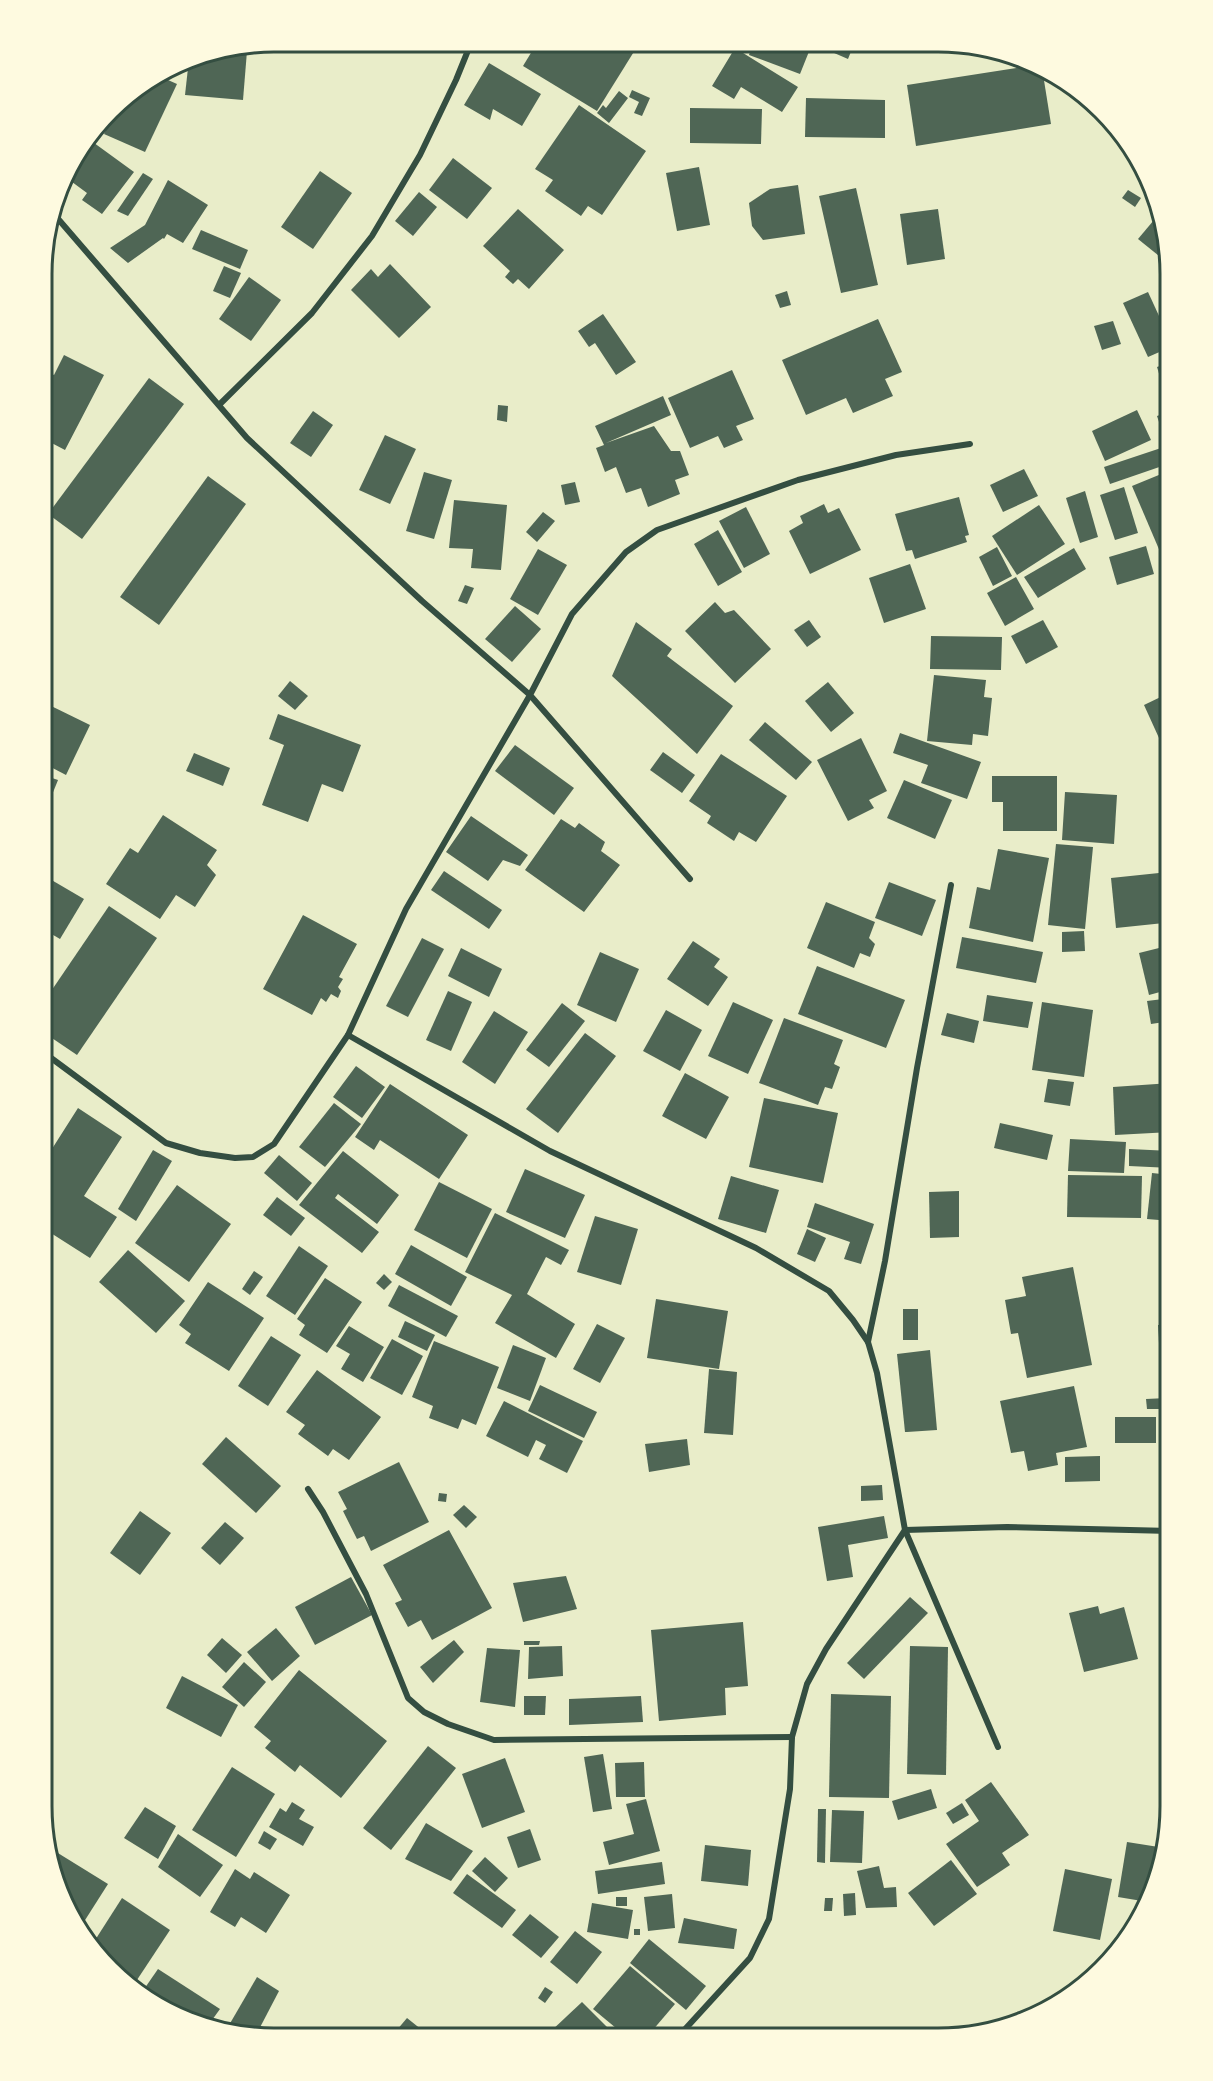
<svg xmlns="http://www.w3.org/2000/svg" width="1213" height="2081" viewBox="0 0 1213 2081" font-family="Lora,serif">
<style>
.building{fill:#4f6655}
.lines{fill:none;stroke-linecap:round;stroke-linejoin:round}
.minor{stroke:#344e41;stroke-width:6}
.rim{fill:none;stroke:#344e41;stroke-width:3}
</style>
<rect width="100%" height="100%" fill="#e9edc9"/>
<g class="building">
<path d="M537,43H624L635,50L597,111L523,66Z"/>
<path d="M650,43H670L665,52Z"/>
<path d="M753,43H765L812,44L800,74L749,55Z"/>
<path d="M819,44H854L848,59L818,46Z"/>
<path d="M911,44H955V53L910,50Z"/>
<path d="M735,48L798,87L782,112L741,87L734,99L712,86Z"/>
<path d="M985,48L1012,55V56L985,58Z"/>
<path d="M235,50L247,51L243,100L185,95L189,59Z"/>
<path d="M489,63L541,94L522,126L493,109L490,120L464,105Z"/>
<path d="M1036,65L1042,68L1051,124L916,146L907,85Z"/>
<path d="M159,76L177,84L145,152L104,134L121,100Z"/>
<path d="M632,90L650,98L642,116L634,113L639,102L629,97Z"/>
<path d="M619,91L628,98L609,123L597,113L603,105L606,108Z"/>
<path d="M806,98L885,100V138L805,137Z"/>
<path d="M579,105L646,151L602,215L588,206L581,216L545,191L553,180L535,169Z"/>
<path d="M690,108L762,109L761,144L690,143Z"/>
<path d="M90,140L134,172L102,214L82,200L87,193L68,179L76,169L73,162Z"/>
<path d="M453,158L492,188L467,219L429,190Z"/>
<path d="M1139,160L1152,183L1133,167Z"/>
<path d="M699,167L710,225L677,231L666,173Z"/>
<path d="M320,171L352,193L313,249L281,227Z"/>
<path d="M143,173L153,179L128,216L117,211Z"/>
<path d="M168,180L208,205L183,243L167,234L164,239L163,238L128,263L110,248L145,225Z"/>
<path d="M798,185L805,234L763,240L752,226L749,203L770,189Z"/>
<path d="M856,188L878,285L841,293L819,196Z"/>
<path d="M1128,190L1141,198L1135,207L1122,198Z"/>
<path d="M419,192L437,207L413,236L395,221Z"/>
<path d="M518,209L564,250L529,289L518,279L513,284L505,277L510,271L483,246Z"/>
<path d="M938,209L945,259L907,265L900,214Z"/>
<path d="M1159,214L1168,258L1169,264L1138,239Z"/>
<path d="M201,230L248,250L240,269L192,249Z"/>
<path d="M390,264L431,307L399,338L351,290L371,269L378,277Z"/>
<path d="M224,266L241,273L230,298L213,291Z"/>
<path d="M249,277L281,300L251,341L219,319Z"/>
<path d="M787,291L791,305L780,308L775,295Z"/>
<path d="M1148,292L1171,342V347L1148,357L1123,303Z"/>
<path d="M603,314L636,362L616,375L595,343L589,347L578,331Z"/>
<path d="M878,319L902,372L885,379L893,396L853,413L846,398L806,415L782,360Z"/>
<path d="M1113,321L1121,344L1102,350L1094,326Z"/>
<path d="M64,355L104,375L65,450L44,439V370L54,375Z"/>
<path d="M1171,362V402L1168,403L1157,367Z"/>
<path d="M732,370L754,419L736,426L743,440L724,448L718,436L690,448L668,398Z"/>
<path d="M149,378L184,404L82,539L48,514Z"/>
<path d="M663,396L671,415L606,443L654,426L671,451H680L689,475L675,480L680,494L648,507L641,488L626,493L616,467L605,472L596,448L604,445L595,426Z"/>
<path d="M498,405L508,406L507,422L497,420Z"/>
<path d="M1137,410L1151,440L1105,461L1092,431Z"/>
<path d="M313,411L333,425L311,457L290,443Z"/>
<path d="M1171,411V438L1165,440L1157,416Z"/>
<path d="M385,435L416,449L390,504L359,490Z"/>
<path d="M1167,446L1171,463L1110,484L1104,467Z"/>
<path d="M1024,469L1038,496L1003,512L990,485Z"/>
<path d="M1171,470V558L1164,561L1132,486Z"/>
<path d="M424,472L452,480L434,539L406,531Z"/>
<path d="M208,476L246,504L159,625L120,597Z"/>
<path d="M575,482L580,502L565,505L561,485Z"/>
<path d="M1124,487L1138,533L1115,540L1100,495Z"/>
<path d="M1085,491L1098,537L1080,543L1066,498Z"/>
<path d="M959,497L969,535L965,536L967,542L915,559L912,550L906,551L895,514Z"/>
<path d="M454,500L507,505L501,570L471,568L473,549L449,548Z"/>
<path d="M824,504L828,513L839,508L861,550L810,574L789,531L803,523L800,516Z"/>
<path d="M1039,505L1065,544L1017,575L992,536Z"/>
<path d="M746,507L770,554L744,568L719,521Z"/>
<path d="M543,512L555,521L537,542L526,532Z"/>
<path d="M718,530L742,572L718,586L694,544Z"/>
<path d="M1146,546L1154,574L1117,585L1109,557Z"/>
<path d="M997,547L1012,576L993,586L979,557Z"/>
<path d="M1074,548L1086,569L1038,598L1024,577Z"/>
<path d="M538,549L567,565L538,615L510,599Z"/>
<path d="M910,564L926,609L884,623L869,578Z"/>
<path d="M1016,577L1034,609L1005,626L987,593Z"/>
<path d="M465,585L474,588L467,604L458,601Z"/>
<path d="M715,602L725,613L734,610L771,649L735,683L685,631Z"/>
<path d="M515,606L541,629L512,662L485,639Z"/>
<path d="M809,620L821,637L807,647L794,630Z"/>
<path d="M1043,620L1058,647L1026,664L1011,636Z"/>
<path d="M636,622L672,649L667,656L733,706L697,754L612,676Z"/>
<path d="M931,636L1002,637L1001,670L930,669Z"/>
<path d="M934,675L986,680L984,697L992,698L988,736L973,734L972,745L927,741Z"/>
<path d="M290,681L308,696L295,710L278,696Z"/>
<path d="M828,682L854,713L831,732L805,701Z"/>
<path d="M1171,692V733L1159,738L1144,705Z"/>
<path d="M43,702L90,725L66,775L43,763Z"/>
<path d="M278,714L361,745L343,792L322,784L308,822L262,805L284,745L269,739Z"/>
<path d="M765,722L812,762L796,780L749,740Z"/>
<path d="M900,733L981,762L967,799L921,783L928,765L893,753Z"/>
<path d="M861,738L887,791L869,800L874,808L848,821L817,760Z"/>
<path d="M515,745L574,788L554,815L495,771Z"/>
<path d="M663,752L695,775L682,793L650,770Z"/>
<path d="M194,753L230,768L223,786L186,771Z"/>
<path d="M721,754L787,796L756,842L739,832L734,841L707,823L711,816L689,801Z"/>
<path d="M43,775L58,780L43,817Z"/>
<path d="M992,776H1057V831H1003V802H992Z"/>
<path d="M904,780L952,800L935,839L887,818Z"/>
<path d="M1065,792L1117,795L1114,844L1062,840Z"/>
<path d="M163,815L217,850L207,865L216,875L195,907L176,895L160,919L106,884L130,848L138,853Z"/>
<path d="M471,816L528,855L520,866L503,860L488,881L446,852Z"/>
<path d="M561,819L575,828L579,823L605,842L601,851L620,865L584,912L525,870Z"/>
<path d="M1056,844L1093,847L1085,929L1048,925Z"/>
<path d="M998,849L1049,858L1033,942L969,928L977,887L990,890Z"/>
<path d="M444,871L502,910L489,929L431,890Z"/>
<path d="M1159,873L1164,923L1116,928L1111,878Z"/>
<path d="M43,875L84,899L60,939L43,929Z"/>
<path d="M889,882L936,900L922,936L875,918Z"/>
<path d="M826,902L875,922L869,938L875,944L870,957L860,953L854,968L807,948Z"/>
<path d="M109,906L157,938L77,1055L43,1032V1003Z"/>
<path d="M303,915L357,944L339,977L343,979L338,987L341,991L338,998L331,994L326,1002L321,998L312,1015L263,989Z"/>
<path d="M1084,931L1085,951L1062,952V932Z"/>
<path d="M962,937L1043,952L1036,983L956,968Z"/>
<path d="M422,938L444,949L408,1017L386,1006Z"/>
<path d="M693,941L720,959L714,967L728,977L708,1006L667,979Z"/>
<path d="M1171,945V989L1149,995L1139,953Z"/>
<path d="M461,948L502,969L489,997L448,976Z"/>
<path d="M600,952L639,969L616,1022L577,1005Z"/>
<path d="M817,966L905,1000L886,1048L798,1014Z"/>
<path d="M448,991L472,1002L451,1051L426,1040Z"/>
<path d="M987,995L1033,1002L1028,1028L983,1021Z"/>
<path d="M1171,998V1021L1151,1024L1147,1001Z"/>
<path d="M733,1002L773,1020L748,1074L708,1056Z"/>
<path d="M1042,1002L1093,1010L1084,1077L1032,1070Z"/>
<path d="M562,1003L585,1021L549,1067L526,1050Z"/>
<path d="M666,1010L702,1030L680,1071L643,1051Z"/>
<path d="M494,1011L528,1032L495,1084L462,1062Z"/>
<path d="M947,1013L979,1021L974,1043L941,1035Z"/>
<path d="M784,1018L843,1040L834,1064L840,1067L832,1089L825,1087L818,1105L759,1083Z"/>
<path d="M585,1033L616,1056L558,1133L526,1109Z"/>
<path d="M356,1066L385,1087L362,1118L333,1097Z"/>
<path d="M685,1073L729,1097L706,1139L662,1116Z"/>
<path d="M1048,1079L1074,1082L1070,1106L1044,1102Z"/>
<path d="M1171,1083V1132L1115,1135L1113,1087Z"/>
<path d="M390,1084L468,1135L439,1179L380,1140L374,1150L355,1137Z"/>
<path d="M764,1098L838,1113L823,1183L749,1167Z"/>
<path d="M334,1103L361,1124L325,1167L299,1147Z"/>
<path d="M78,1108L122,1137L84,1196L117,1217L90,1258L43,1228V1163Z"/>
<path d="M1000,1123L1053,1135L1047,1160L994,1148Z"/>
<path d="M1070,1139L1126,1142L1124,1173L1068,1171Z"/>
<path d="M1129,1149L1171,1151V1168L1129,1166Z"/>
<path d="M153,1150L172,1161L136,1221L118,1209Z"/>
<path d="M343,1151L399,1195L377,1224L338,1194L335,1198L379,1232L362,1253L299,1205Z"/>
<path d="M279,1155L312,1183L297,1201L264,1173Z"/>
<path d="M525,1169L585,1195L565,1238L506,1212Z"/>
<path d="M1152,1173L1171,1175V1221L1147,1219Z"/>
<path d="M1068,1175L1142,1176L1141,1218L1067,1217Z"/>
<path d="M731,1176L779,1190L766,1233L718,1219Z"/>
<path d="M439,1182L492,1209L467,1258L414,1230Z"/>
<path d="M177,1185L231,1224L189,1282L135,1243Z"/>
<path d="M959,1191V1237L930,1238L929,1192Z"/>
<path d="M277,1197L305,1218L291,1236L263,1215Z"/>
<path d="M815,1203L874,1224L861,1264L844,1259L850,1242L807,1227Z"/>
<path d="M495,1213L569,1250L561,1265L546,1257L527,1294L575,1324L556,1358L495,1323L512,1295L465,1272Z"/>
<path d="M595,1216L638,1229L621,1285L577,1272Z"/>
<path d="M807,1229L826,1238L815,1262L797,1254Z"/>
<path d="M411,1245L467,1277L451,1306L395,1274Z"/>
<path d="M299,1246L328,1266L295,1315L266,1296Z"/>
<path d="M128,1250L185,1301L156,1333L99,1282Z"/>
<path d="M1073,1267L1092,1365L1027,1378L1018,1333L1011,1334L1005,1300L1026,1296L1022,1277Z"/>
<path d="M254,1271L263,1277L250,1295L242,1289Z"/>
<path d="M384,1274L392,1282L384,1290L376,1283Z"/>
<path d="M325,1278L362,1302L327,1353L299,1335L305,1325L297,1319Z"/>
<path d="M208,1282L264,1318L229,1371L185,1343L191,1334L179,1325Z"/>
<path d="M399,1285L458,1316L446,1337L388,1306Z"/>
<path d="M1171,1289V1318L1169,1319L1166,1290Z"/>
<path d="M656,1299L728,1311L719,1369L647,1358Z"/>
<rect x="903" y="1309" width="15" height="31"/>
<path d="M405,1321L435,1335L427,1351L398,1337Z"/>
<path d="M597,1324L625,1338L600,1383L573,1369Z"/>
<path d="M1171,1324V1342L1159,1343L1158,1325Z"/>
<path d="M349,1326L384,1347L363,1382L341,1369L350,1354L336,1346Z"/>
<path d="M271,1336L301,1355L268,1406L238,1386Z"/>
<path d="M392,1339L423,1356L402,1395L370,1378Z"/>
<path d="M434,1341L499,1367L476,1425L462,1419L458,1429L429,1418L433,1406L412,1397Z"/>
<path d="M513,1345L546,1358L530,1401L497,1388Z"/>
<path d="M930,1350L937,1430L907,1432H905L897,1354Z"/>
<path d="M1160,1350H1171V1389L1160,1388Z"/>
<path d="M709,1369L737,1372L733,1435L704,1433Z"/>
<path d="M317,1370L381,1417L349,1460L333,1449L328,1456L298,1434L305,1425L286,1412Z"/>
<path d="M540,1385L597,1412L584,1438L528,1411Z"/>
<path d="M1074,1386L1087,1447L1056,1453L1058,1465L1028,1471L1024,1451L1011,1453L1000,1401Z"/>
<path d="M1167,1398V1409H1147L1146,1399Z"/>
<path d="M504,1401L583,1441L567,1473L539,1459L546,1445L536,1440L528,1457L486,1436Z"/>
<rect x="1115" y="1417" width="41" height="26"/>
<path d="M226,1437L281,1486L256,1513L202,1464Z"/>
<path d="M687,1439L690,1465L649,1472L645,1444Z"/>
<path d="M1100,1456V1481L1065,1482V1457Z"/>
<path d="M399,1462L429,1522L371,1551L364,1536L357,1539L343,1511L347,1509L338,1492Z"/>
<path d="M882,1485L883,1500L861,1501V1486Z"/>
<path d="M439,1493L447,1494L446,1502L438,1501Z"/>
<path d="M464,1505L477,1517L466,1528L453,1515Z"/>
<path d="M140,1511L171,1533L140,1575L110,1553Z"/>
<path d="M884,1516L888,1538L848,1545L853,1577L827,1581L818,1527Z"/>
<path d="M225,1522L244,1538L220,1565L201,1548Z"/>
<path d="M449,1530L492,1608L432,1640L421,1620L408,1627L395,1603L402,1600L383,1565Z"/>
<path d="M566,1576L577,1609L523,1622L513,1583Z"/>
<path d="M351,1577L372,1615L315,1645L295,1607Z"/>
<path d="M910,1597L928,1613L864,1679L847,1663Z"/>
<path d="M1098,1606L1100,1614L1124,1607L1138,1659L1084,1672L1069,1613Z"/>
<path d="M743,1622L748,1686L725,1688L726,1715L659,1721L651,1630Z"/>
<path d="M276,1628L300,1656L272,1681L247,1652Z"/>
<path d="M222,1638L242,1655L226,1673L207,1655Z"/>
<path d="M454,1640L464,1652L433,1683L420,1667Z"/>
<path d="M524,1641H540L539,1645H524Z"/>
<path d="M562,1646L563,1676L528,1679L529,1647Z"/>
<path d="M910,1646L948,1647L946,1775L907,1774Z"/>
<path d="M487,1648L520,1650L515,1707L480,1702Z"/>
<path d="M244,1662L266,1682L244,1707L222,1687Z"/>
<path d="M299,1670L387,1741L341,1798L300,1765L295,1772L265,1748L271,1741L254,1727Z"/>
<path d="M182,1676L238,1705L221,1737L166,1708Z"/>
<path d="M831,1694L891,1696L889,1798L829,1797Z"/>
<path d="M524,1696H546L545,1715H524Z"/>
<path d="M641,1696L643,1722L569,1725V1699Z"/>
<path d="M428,1746L456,1768L391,1850L363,1828Z"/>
<path d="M603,1754L612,1809L593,1812L584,1757Z"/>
<path d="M505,1758L525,1812L482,1828L462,1774Z"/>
<path d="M644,1762L645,1797H616L615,1763Z"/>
<path d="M232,1767L275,1794L236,1857L192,1830Z"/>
<path d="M991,1782L1029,1835L1002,1853L1010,1865L977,1887L946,1844L979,1821L965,1800Z"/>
<path d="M931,1789L937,1808L898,1820L892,1801Z"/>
<path d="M646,1799L660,1851L609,1865L603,1842L634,1834L626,1804Z"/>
<path d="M292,1802L305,1810L299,1819L314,1827L303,1846L269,1827L280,1808L286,1812Z"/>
<path d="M962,1803L969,1815L953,1824L946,1813Z"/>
<path d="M145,1807L176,1826L158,1859L124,1838Z"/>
<path d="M818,1809H826L825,1863L817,1862Z"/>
<path d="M832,1810L864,1811L862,1863L830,1862Z"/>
<path d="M426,1823L473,1851L451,1881L405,1859Z"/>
<path d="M530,1829L541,1860L518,1868L507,1837Z"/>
<path d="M264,1831L277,1839L270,1850L258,1843Z"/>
<path d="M178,1834L223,1865L200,1897L158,1867Z"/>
<path d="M1127,1842L1165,1848L1159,1882L1148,1902L1118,1897Z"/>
<path d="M705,1845L751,1850L748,1886L701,1881Z"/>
<path d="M53,1850L108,1884L80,1928L60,1895L51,1852Z"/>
<path d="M485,1857L508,1878L495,1892L472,1871Z"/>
<path d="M951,1860L977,1894L934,1926L908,1893Z"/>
<path d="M662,1862L665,1884L598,1894L595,1871Z"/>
<path d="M879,1866L884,1888L896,1887L897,1907L866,1908L857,1871Z"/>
<path d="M235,1869L250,1879L254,1872L290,1895L266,1933L241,1917L235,1927L210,1912Z"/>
<path d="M1065,1869L1112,1879L1100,1940L1053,1931Z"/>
<path d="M467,1874L516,1910L502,1928L453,1893Z"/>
<path d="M855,1893L856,1915L844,1916L843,1894Z"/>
<path d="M672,1894L675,1928L648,1931L644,1897Z"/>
<rect x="616" y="1897" width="11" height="9"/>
<path d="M122,1898L170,1930L131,1989L90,1948Z"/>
<path d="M825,1898H833L832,1911H824Z"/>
<path d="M592,1903L633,1910L628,1939L587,1932Z"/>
<path d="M530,1914L559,1937L541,1958L512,1935Z"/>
<path d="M684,1918L737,1929L734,1949L678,1943Z"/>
<rect x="634" y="1929" width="6" height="6"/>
<path d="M575,1931L602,1952L577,1984L550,1962Z"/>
<path d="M649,1939L706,1986L686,2010L630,1963Z"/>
<path d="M630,1966L675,2004L646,2038H628L593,2009Z"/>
<path d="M158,1969L220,2009L207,2027L185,2021L140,1995Z"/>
<path d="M257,1977L279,1991L255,2037H244L225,2032Z"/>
<path d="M545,1987L553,1992L545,2003L538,1998Z"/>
<path d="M582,2002L610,2030L601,2038H555L550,2032Z"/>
<path d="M407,2018L432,2038L391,2037Z"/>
</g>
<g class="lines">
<g class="minor">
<path d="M219,405L312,313L372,236L420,155L456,80L471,43"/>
<path d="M690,879L530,695L572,614L626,552L657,530L798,480L896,455L970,444"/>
<path d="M348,1035L550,1151L756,1248L829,1291L853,1320L868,1342L877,1373L905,1530L998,1747"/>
<path d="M43,1052L166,1143L200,1153L235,1158L253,1157L274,1144L348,1035L406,909L530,695L422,601L247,438L53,213"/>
<path d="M868,1342L885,1261L917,1068L951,885"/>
<path d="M308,1489L323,1512L366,1594L408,1698L424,1712L448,1724L494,1740L792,1737"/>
<path d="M677,2038L750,1958L769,1919L790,1789L792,1737L807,1684L826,1649L905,1530L1007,1527L1171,1531"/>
</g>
</g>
<path d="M0 0H1213V2081H0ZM274 52H938A222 222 0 0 1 1160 274V1806A222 222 0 0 1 938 2028H274A222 222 0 0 1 52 1806V274A222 222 0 0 1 274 52Z" fill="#fefae0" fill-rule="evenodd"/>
<path class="rim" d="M274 52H938A222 222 0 0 1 1160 274V1806A222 222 0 0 1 938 2028H274A222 222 0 0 1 52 1806V274A222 222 0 0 1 274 52Z"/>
</svg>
